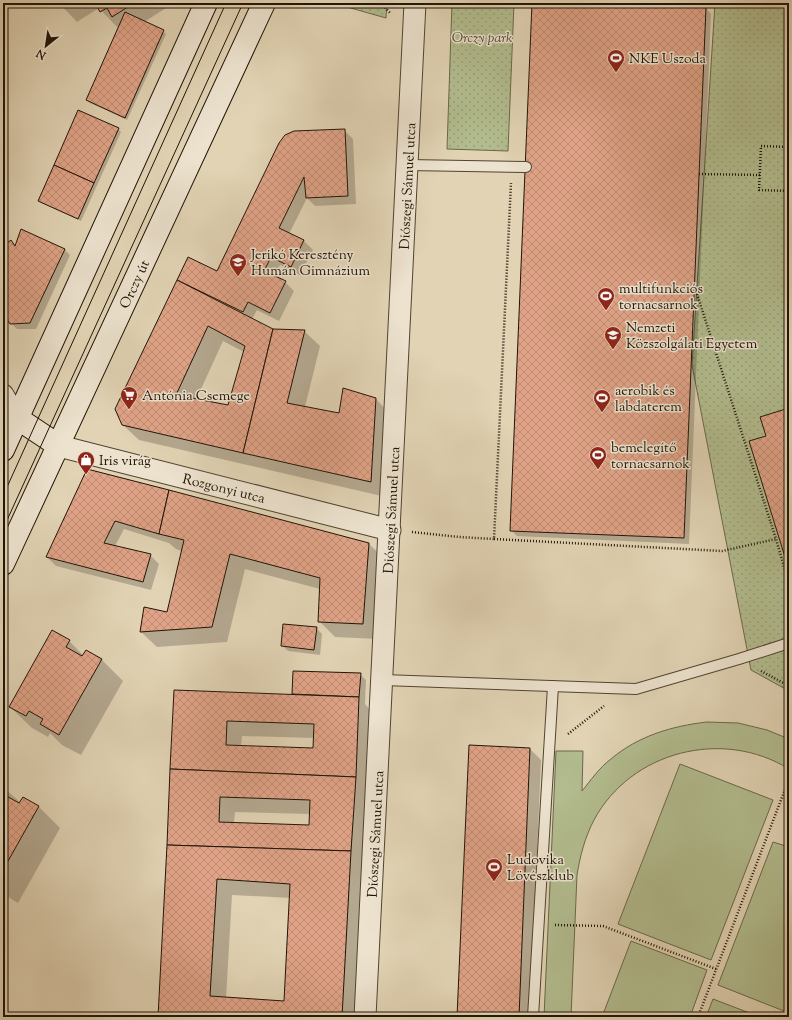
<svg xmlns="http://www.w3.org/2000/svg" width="792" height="1020" viewBox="0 0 792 1020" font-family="'Sorts Mill Goudy',serif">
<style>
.grass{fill:#b2bc8e;stroke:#69684a}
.park{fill:url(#park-dots);stroke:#69684a}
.shadow{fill:#0003;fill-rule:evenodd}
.building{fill:url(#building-cross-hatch);stroke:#201407;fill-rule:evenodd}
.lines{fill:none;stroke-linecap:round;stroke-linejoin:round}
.lane-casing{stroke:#504432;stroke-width:12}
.street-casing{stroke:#504432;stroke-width:23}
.secondary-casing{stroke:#201407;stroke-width:24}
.path{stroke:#201407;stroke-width:2.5;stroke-dasharray:1 2;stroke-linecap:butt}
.lane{stroke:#ece2ce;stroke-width:10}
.street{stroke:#ece2ce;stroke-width:21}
.secondary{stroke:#ece2ce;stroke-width:22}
.tram{stroke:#201407;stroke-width:1}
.labels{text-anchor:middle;stroke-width:3;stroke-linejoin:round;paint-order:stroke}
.park-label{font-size:14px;font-style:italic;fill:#4c4630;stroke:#ece2ce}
.poi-label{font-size:14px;fill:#201407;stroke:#ece2ce;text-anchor:start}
.street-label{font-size:14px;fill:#201407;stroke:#ece2ce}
</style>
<defs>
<pattern id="park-dots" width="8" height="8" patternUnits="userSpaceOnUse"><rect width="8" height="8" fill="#b2bc8e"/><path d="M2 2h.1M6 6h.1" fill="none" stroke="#99a179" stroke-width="1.8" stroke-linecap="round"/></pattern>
<pattern id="building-cross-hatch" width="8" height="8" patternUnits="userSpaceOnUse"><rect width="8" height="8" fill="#e0a387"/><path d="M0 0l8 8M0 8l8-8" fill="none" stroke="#c08b73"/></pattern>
</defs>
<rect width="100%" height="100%" fill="#e1d3b4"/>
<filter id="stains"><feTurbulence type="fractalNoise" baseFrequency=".005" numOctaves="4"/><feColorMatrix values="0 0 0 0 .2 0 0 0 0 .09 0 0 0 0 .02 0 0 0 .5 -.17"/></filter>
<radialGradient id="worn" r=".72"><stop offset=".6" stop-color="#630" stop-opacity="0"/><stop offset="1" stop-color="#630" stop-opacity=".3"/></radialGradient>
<g class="grass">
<path d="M707,722L738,723L767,730L789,739V769C723,728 631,751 594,820C585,837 580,856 577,875L571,1017H544L556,751H583L582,791C591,780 599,768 611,759C638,736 672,726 707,722Z"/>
<path d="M680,764L773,800L711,960L618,924Z"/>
<path d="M773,842L789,847V1013L718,985Z"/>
<path d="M631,941L707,970L690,1017H602Z"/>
<path d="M713,999L760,1017H706Z"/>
</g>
<g class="park">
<path d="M333,3H387L386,18Z"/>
<path d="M452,3H514L508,151L447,149Z"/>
<path d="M715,3H789V691L751,670L692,365Z"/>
</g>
<g class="shadow">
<path d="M59,3H174L144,22L163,31L166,34L127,120L90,103L87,100L121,24L117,27L99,8L77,22Z"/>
<path d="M533,3H586L706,8L711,14L689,544L517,536L511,530Z"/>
<path d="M118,129L121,132L81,221L42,203L39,201Z"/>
<path d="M344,130L353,139L356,204L315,206L307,198L289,234L304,241L313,250L300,275L280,265L274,277L285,282L294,291L279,321L257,310L252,319L273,330L304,331L320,346L305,407L339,414L376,399L391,415L386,497L139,440L123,425L178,281L189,258L217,272ZM223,341L244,352L229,406L196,400Z"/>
<path d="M11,242L16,246L65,250L70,255L36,329H17L11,323L3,312V247Z"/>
<path d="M168,491L369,544L385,559L378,639L335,637L319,621L320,589L245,569L227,642L157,647L141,632L145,608L168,613L182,551L176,549L169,543L124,529L115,546L150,555L159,564L151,590L56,566L47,557Z"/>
<path d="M316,628L322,634L320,655L288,651L282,645Z"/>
<path d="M69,641L84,656L86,651L102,660L123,681L81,755L62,745L50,733L48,737L32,728L10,707Z"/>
<path d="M293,672L360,674L366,680L365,704L374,714L358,1017H159L175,691L294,696L293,694ZM242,736L314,738V749L241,747ZM235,812L310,814V826L234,823ZM232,895L291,898L285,1002L226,998Z"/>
<path d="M530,749L541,760L530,1017H458Z"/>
<path d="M3,787L21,803L23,799L39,807L60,828L18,903L3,894Z"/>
</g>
<g class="building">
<path d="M95,3H134L112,17L107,8L100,12Z"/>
<path d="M532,3H608L706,7L684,538L510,531Z"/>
<path d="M125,12L164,30L125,118L86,100Z"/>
<path d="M78,110L119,128L94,183L54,165Z"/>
<path d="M345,129L348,196L306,198L304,177L279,228L304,240L291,267L271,257L264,271L286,281L270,313L248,302L243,312L177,280L188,257L217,271L279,143L285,135L294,131Z"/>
<path d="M54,165L94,183L78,219L38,201Z"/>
<path d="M21,229L65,249L30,323L10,324L3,314V246L11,240L15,246Z"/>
<path d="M177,280L273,329L243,453L122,425L115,409ZM208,326L245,346L228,405L176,395Z"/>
<path d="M273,329L305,330L287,403L339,413L343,388L376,398L371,482L243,453Z"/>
<path d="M789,408V570L749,441L766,436L760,417Z"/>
<path d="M87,469L169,490L159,534L115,521L104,543L151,554L143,582L46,557Z"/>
<path d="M169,490L369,543L363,624L318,622L320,578L230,554L212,627L140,632L144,607L167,612L184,540L159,534Z"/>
<path d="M283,624L317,627L314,650L281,646Z"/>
<path d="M52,630L70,640L66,647L82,656L86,650L102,659L59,735L40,724L43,719L29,711L26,716L9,707Z"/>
<path d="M293,671L361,673L359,697L292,694Z"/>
<path d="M174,690L359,697L356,777L170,769ZM227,721L314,724L313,748L226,745Z"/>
<path d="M469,745L530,748L519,1017H457Z"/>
<path d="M170,769L356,777L351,851L167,845ZM220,797L310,800L309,825L219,822Z"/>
<path d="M3,785L7,788L3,794L19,803L23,797L39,806L3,870Z"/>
<path d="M167,845L351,851L342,1017H158ZM217,879L290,884L284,1001L210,996Z"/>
</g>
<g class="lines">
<defs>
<g id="lane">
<path d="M408,165L526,167"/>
<path d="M383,680L636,689L739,659L789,643"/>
<path d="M533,1017L553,686"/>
</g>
<g id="street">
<path d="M3,395L17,418"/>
<path d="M59,446L390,530"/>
<path d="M365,1017L415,3"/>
</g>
<g id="secondary">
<path d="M17,418L59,446"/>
<path d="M3,450L206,3"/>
<path d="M3,564L264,3"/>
</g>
</defs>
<use href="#lane" class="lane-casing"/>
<use href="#street" class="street-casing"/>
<use href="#secondary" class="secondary-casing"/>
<g class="path">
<path d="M381,3L391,14"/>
<path d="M789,147L761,146L759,190L789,191"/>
<path d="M699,174L760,175"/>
<path d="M697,294L776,539L789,584"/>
<path d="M412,532L459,537L494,539L511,183"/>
<path d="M494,539L722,551L776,539"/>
<path d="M761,671L789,686"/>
<path d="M568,734L604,706"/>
<path d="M555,925L603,926L716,969"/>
<path d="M698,1017L789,779"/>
</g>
<use href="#lane" class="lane"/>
<use href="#street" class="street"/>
<use href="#secondary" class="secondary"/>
<g class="tram">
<path d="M3,496L226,3"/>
<path d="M3,529L243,3"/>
</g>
</g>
<defs>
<symbol id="stadium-pin" viewBox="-11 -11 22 30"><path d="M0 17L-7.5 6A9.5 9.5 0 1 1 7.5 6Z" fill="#8f2418" stroke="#ece2ce"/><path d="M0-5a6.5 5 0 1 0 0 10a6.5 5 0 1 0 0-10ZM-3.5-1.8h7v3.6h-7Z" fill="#fff"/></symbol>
<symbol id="school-pin" viewBox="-11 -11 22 30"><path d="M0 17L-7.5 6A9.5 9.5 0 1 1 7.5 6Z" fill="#8f2418" stroke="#ece2ce"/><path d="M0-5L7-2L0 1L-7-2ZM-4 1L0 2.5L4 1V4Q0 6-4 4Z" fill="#fff"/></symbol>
<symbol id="university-pin" viewBox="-11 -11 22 30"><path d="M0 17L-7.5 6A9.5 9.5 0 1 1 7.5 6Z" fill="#8f2418" stroke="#ece2ce"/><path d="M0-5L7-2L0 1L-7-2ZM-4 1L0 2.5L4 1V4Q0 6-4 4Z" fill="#fff"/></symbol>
<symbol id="supermarket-pin" viewBox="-11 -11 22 30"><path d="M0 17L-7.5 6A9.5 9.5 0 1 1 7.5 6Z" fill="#8f2418" stroke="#ece2ce"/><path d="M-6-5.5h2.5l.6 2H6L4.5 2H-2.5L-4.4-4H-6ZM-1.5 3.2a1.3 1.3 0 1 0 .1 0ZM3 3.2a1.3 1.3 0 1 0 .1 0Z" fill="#fff"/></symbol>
<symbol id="shop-pin" viewBox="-11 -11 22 30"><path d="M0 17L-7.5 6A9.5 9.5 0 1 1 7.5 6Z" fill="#8f2418" stroke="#ece2ce"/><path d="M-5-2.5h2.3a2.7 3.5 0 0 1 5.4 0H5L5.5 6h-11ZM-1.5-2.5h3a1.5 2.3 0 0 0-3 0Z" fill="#fff"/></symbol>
</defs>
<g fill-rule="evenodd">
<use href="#stadium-pin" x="606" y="48" width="20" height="27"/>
<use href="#school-pin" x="228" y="252" width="20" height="27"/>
<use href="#stadium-pin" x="596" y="286" width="20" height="27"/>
<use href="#university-pin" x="603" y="325" width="20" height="27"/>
<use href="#supermarket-pin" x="119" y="385" width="20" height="27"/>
<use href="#stadium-pin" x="592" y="388" width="20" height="27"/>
<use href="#stadium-pin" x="588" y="445" width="20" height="27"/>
<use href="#shop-pin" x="76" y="450" width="20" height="27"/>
<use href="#stadium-pin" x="484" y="857" width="20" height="27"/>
</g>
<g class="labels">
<g class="park-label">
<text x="482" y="42">Orczy park</text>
</g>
<g class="poi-label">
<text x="629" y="63">NKE Uszoda</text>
<text x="251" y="259">Jerikó Keresztény<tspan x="251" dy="16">Humán Gimnázium</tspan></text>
<text x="619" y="293">multifunkciós<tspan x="619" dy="16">tornacsarnok</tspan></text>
<text x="626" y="332">Nemzeti<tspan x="626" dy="16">Közszolgálati Egyetem</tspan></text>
<text x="615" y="395">aerobik és<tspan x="615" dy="16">labdaterem</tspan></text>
<text x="142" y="400">Antónia Csemege</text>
<text x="611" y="452">bemelegítő<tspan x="611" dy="16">tornacsarnok</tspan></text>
<text x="99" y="465">Iris virág</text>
<text x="507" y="864">Ludovika<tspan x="507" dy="16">Lövészklub</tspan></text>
</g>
<g class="street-label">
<text transform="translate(407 186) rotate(-87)" y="5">Diószegi Sámuel utca</text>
<text transform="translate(134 284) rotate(-65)" y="5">Orczy út</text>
<text transform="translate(224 488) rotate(14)" y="5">Rozgonyi utca</text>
<text transform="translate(391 510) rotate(-87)" y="5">Diószegi Sámuel utca</text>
<text transform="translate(375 834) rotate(-87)" y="5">Diószegi Sámuel utca</text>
</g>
</g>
<rect width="792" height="1020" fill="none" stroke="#e1d3b4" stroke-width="16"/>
<rect x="4" y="4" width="784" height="1012" fill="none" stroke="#201407" stroke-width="2"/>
<rect x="8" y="8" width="776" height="1004" fill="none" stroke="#201407"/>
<g transform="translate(46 46) rotate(210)" stroke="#ece2ce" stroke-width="3" paint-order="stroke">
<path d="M0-3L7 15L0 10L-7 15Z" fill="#201407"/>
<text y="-6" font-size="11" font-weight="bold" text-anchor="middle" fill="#201407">N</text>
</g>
<rect width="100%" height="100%" filter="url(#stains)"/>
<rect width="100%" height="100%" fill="url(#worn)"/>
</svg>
